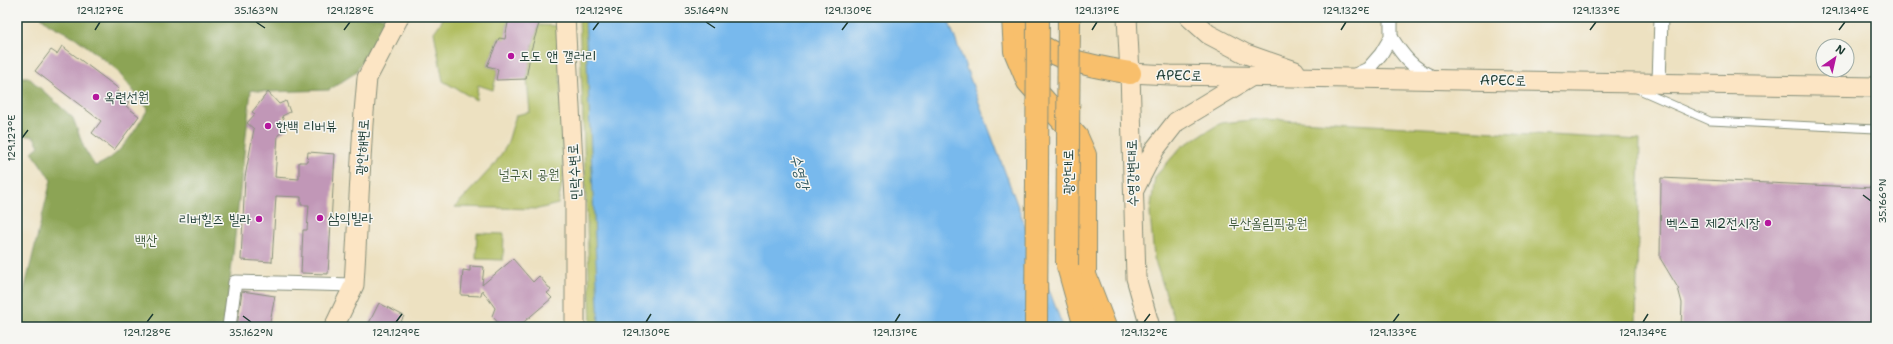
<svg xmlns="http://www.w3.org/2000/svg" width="1893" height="344" viewBox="0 0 1893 344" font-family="'Shantell Sans','Poor Story',sans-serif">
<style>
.green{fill:#b0bd5e;stroke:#687d49}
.forest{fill:#8ca455;stroke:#567044}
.water{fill:#78b9ed;stroke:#4c7b90}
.building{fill:#c197b7}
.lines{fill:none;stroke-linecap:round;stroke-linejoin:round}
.lane-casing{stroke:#868f7a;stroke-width:9}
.street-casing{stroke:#868f7a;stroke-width:15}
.secondary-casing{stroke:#868f7a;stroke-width:21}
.highway-casing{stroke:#868f7a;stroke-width:24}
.lane{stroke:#fff;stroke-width:7}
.street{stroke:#fff;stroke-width:13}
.secondary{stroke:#fce5c4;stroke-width:19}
.highway{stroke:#f8bf6c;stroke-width:22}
.highway-bridge-casing{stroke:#868f7a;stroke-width:24;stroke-linecap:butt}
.highway-bridge{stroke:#f8bf6c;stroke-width:22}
.ticks{fill:none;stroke:#1f3d34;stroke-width:1.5}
.poi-dot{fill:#b5179e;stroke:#f6f6f2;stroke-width:1.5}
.labels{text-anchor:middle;stroke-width:3;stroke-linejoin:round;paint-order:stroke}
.poi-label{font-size:14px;fill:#1f3d34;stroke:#f6f6f2;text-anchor:start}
.street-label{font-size:14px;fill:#1f3d34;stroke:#f6f6f2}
.park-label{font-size:14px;fill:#435d3e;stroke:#f6f6f2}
.water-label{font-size:15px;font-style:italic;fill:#355c62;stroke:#f6f6f2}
.neatline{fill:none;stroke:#1f3d34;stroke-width:1.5}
.ticks-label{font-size:10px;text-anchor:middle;fill:#1f3d34}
</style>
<rect width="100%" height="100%" fill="#f6f6f2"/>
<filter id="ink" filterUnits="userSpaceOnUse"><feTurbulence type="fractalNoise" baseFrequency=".025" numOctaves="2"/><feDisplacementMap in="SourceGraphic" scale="8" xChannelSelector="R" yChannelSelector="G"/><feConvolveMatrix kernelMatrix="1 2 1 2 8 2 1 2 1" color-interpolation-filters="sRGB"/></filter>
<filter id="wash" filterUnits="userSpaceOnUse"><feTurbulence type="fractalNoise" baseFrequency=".012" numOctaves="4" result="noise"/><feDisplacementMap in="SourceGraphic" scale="16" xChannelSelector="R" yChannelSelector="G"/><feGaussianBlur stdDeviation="0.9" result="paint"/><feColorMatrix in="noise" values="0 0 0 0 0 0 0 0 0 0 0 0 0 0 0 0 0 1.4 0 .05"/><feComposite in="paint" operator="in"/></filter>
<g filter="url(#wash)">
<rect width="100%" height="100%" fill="#ede1c1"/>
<g class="green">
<path d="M442,17H509L506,33L511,41L499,38L487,66L498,69L493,90L478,85L476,100L443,81L434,32L442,21Z"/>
<path d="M579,17H605L620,327H591Z"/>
<path d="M539,25L558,26L564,174L558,204L538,209L455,207L494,165L507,145L516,115L530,112L527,79L533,43Z"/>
<path d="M1263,119L1640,140L1636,327H1177L1154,258L1150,213L1155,177L1181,147L1221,123Z"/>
<path d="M477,233L504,234L503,260L476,259Z"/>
</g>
<path class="forest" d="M41,17H129L134,22L142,17H391L355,73L329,90L268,92L251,90L225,327H17V320L51,180L32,152L39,146L34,137L17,134V77H28L73,118L84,148L95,166C120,158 135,130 148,109L115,68L76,38L49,24Z"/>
<path class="water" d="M585,17H947L1063,327H599Z"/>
<g id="blocks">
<g class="building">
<path d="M509,17H541L531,50L526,79L496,80L498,69L487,66L499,38L505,39Z"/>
<path d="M62,46L119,89L116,93L129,102L126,106L139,116L114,150L92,133L101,121L35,71L51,50L57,54Z"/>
<path d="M268,92L279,104L286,101L290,112L282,116L287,129L278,135L275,177L299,179V162H307L308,152L335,154L328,274L301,273L303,230H307L309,205H301V197L276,196L272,262L241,260L245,177L254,129L247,123L255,114L252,112Z"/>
<path d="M1661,178L1876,188V327H1681L1682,303L1678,288L1660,258Z"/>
<path d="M513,259L533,282L539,276L551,290L547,293L552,298L518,327H502L492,316L495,308L482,290L481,296L461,295L463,270L470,271V266L484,267L482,285Z"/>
<path d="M242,291L275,296L269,327H237Z"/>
<path d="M379,303L404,316L398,327H367Z"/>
</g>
</g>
</g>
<g filter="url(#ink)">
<use href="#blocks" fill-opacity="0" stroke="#868f7a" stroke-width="1"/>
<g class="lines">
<defs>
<path id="lane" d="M1637,89L1710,121L1876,129"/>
<g id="street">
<path d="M1391,37C1402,55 1413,69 1433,77"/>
<path d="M1353,76L1368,69L1381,54L1391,37V17"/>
<path d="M1659,83L1661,17"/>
<path d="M229,327L235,282L354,285"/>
</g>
<g id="secondary">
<path d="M565,17L575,198V327"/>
<path d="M1127,17L1130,73L1136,278L1150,327"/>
<path d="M1189,17L1208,34L1246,54L1295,71"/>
<path d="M1130,73L1170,75L1876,87"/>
<path d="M1134,190L1155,149L1176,122L1252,76"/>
<path d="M334,327L354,285L363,124L367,78L399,17"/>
</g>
<g id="highway">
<path d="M1013,18L1015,51L1028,82L1077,137L1085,155V275L1105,327"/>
<path d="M1025,32C1049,61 1096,66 1130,73"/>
<path d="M1068,266L1085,327"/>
</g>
</defs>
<use href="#lane" class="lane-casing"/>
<use href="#street" class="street-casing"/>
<use href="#secondary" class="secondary-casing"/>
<use href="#highway" class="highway-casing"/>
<use href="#lane" class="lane"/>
<use href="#street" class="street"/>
<use href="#secondary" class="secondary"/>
<use href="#highway" class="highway"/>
<defs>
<g id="highway-bridge">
<path d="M1067,265L1069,17"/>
<path d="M1036,327L1038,17"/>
</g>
</defs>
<use href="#highway-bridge" class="highway-bridge-casing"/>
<use href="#highway-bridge" class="highway-bridge"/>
</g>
</g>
<path class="ticks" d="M256,22L265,28M706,22L715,28M95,30L100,22M344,30L350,22M593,30L599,22M842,30L848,22M1092,30L1097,22M1341,30L1346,22M1590,30L1596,22M1839,30L1845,22M22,138L28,130M1863,195L1871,201M243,316L251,322M147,322L153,314M396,322L402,314M646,322L651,314M895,322L900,314M1144,322L1150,314M1393,322L1399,314M1643,322L1648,314"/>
<g class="poi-dot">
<circle cx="511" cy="56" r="4"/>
<circle cx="96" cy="97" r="4"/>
<circle cx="268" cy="126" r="4"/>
<circle cx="320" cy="218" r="4"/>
<circle cx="259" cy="219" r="4"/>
<circle cx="1768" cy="223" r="4"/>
</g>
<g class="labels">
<g class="poi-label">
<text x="519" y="61">도도 앤 갤러리</text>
<text x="104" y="102">옥련선원</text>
<text x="276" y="131">한백 리버뷰</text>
<text x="328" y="223">삼익빌라</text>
<text x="251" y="224" text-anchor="end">리버힐즈 빌라</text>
<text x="1760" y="228" text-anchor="end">벡스코 제2전시장</text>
</g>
<g class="street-label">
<text transform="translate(1179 75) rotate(1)" y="5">APEC로</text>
<text transform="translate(1503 80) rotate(1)" y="5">APEC로</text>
<text transform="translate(362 147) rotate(-87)" y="5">광안해변로</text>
<text transform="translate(574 172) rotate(-93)" y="5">민락수변로</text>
<text transform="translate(1068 172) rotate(-90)" y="5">광안대로</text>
<text transform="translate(1132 173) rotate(-91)" y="5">수영강변대로</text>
</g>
<g class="park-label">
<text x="529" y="179">널구지 공원</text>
<text x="1268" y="228">부산올림픽공원</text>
<text x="146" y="245">백산</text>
</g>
<g class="water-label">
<text transform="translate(800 172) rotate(75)" y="5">수영강</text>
</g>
</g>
<rect width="1893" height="344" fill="none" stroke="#f6f6f2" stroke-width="44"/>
<g transform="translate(1835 58) rotate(34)"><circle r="19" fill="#f6f6f2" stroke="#a0aca6"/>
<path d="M0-3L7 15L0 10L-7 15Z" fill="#b5179e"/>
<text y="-6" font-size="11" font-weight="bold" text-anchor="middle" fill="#1f3d34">N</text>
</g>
<rect x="22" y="22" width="1849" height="300" class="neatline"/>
<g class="ticks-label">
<text x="100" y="14">129.127°E</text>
<text x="256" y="14">35.163°N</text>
<text x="350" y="14">129.128°E</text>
<text x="599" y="14">129.129°E</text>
<text x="706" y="14">35.164°N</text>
<text x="848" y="14">129.130°E</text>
<text x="1097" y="14">129.131°E</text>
<text x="1346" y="14">129.132°E</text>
<text x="1596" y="14">129.133°E</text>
<text x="1845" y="14">129.134°E</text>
<text transform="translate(11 138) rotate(-90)" y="4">129.127°E</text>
<text transform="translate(1882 201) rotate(-90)" y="4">35.166°N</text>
<text x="147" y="336">129.128°E</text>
<text x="251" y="336">35.162°N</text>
<text x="396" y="336">129.129°E</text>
<text x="646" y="336">129.130°E</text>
<text x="895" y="336">129.131°E</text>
<text x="1144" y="336">129.132°E</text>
<text x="1393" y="336">129.133°E</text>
<text x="1643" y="336">129.134°E</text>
</g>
</svg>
